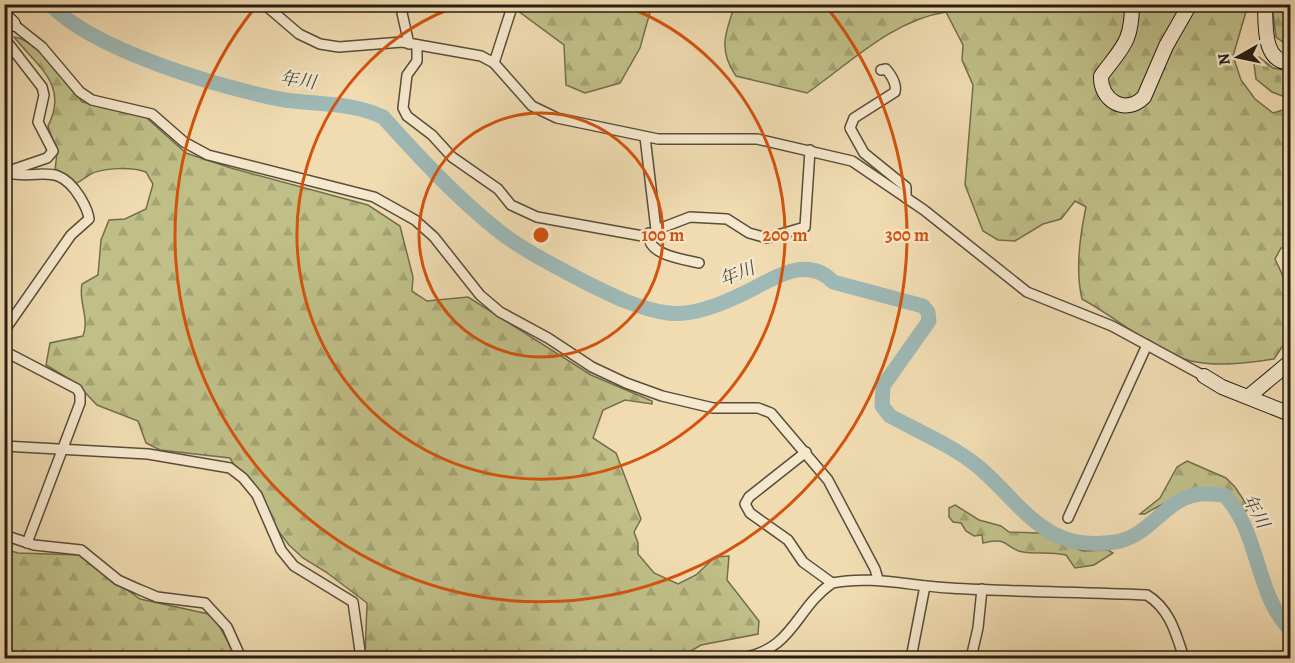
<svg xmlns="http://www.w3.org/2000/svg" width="1295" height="663" viewBox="0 0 1295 663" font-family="Alegreya,'Noto Serif JP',serif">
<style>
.forest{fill:url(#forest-firs);stroke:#726e4e;stroke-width:1.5}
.cemetery{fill:url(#cemetery-stones);stroke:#726e4e;stroke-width:1.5}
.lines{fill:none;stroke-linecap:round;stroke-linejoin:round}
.river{stroke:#9eb9b6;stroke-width:15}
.street-casing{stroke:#584d3c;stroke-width:12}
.secondary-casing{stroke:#251d14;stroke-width:16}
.street{stroke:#f6e8cd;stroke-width:9}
.secondary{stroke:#f6e8cd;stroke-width:14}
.ring{fill:none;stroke:#d4530d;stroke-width:3}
.labels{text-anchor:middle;stroke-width:4.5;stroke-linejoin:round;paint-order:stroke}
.water-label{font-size:18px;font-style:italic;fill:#494c45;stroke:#f6e8cd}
.centre{fill:#d4530d;stroke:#f6e8cd;stroke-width:3}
.ring-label{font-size:18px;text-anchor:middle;font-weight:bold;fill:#d4530d;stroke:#f6e8cd;stroke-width:4.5;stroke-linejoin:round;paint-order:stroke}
</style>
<defs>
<pattern id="forest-firs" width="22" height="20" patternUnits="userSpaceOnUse" patternTransform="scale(1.5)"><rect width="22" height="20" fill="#c0bf88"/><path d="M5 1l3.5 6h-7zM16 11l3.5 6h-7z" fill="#a5a474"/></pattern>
<pattern id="cemetery-stones" width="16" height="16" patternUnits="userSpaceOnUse" patternTransform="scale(1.5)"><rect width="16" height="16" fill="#c0bf88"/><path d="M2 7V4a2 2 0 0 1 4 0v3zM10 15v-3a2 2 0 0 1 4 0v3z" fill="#a5a474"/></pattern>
</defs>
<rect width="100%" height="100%" fill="#f1dcb2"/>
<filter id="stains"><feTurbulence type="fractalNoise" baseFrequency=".00333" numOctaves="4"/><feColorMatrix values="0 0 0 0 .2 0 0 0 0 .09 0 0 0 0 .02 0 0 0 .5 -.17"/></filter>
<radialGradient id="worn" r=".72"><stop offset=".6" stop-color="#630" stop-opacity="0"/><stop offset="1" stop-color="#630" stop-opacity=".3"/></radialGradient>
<g class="forest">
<path d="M510,5H652L640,48L620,83L585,93L566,85L564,45Z"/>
<path d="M735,5H1248L1233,56L1241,80L1255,99L1273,113L1290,108V248H1281L1275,259L1290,291V335L1274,359C1250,363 1216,367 1191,361C1156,352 1114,316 1082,299C1075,270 1080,235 1086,207L1075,201L1061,219L1043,224L1015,241L998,240L983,231L965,185L973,85L962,60L963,45L946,12C893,20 850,63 807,93L736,76C718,50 725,33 735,5Z"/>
<path d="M1272,5H1290V47L1276,37Z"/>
<path d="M14,37C40,41 67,82 82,102L139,111L186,153L231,168L368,205L400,226L413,277L412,291L427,301L468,297L591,375L652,401V404L625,400L603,410L593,438L616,453L641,519L634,532L638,543V554L654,573L678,584L696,575L715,557L729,556L727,580L759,621L758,634L701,645L679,658H365L367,603L326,572L303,558L289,545L252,496L230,458L160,450L146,443L138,421L97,405L76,383L46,365L50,343L83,336C90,318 78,302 82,284L98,275L101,240L109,220L125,219L146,209L153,184L146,172C133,167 102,167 89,175C81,180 79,184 68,186L55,170L57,153L48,126C69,85 38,67 14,37Z"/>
<path d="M1187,461L1226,478L1235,487L1247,505V510L1243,513C1227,484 1211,484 1184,495C1170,501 1157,506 1145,514H1140L1160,498L1177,467Z"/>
<path d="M955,505L979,520L1001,526L1009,532L1039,533L1083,551L1108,550L1113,553L1094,565L1075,568L1066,555C1051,552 1036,554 1023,552C1005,549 1010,536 983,543L982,535L974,536L966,531L961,523L953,522L949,517V508Z"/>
<path d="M4,549L18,553L79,555L140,599L213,615L237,658H5Z"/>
</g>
<path class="cemetery" d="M1259,57L1273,68L1290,71V99L1272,92L1256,79L1254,64Z"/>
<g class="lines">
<path class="river" d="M50,4C92,50 224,89 285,100C318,105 352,102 383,117C419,157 458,199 500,232C526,252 559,268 587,283C613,296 639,309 668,313C690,316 719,305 738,296C768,283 805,252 833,282L923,306L928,312L929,321L883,386L882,406L890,416C918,431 957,448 981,469C1024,507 1046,553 1115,542C1150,537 1167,496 1201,494C1209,493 1217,495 1224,495C1260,531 1255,595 1290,629"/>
<defs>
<g id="street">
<path d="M264,4L299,34L320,44L339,47L402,42L481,56L494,63L532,106L557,118L658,139H757L852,161L924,210L1027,292L1112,326L1204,376"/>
<path d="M400,4L409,44"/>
<path d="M13,24L42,47L80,92L92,100L152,114L184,142L208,155L374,197L415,220L434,237L480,295L500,312L548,338L592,367L626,383L662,396L713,408H758L771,413L828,480L875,569L878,579"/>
<path d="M4,38L42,87L44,95L38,122L53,151L47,158L6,172"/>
<path d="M417,45V61L407,75L403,108L407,116L432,135L452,157L498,189L511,205L537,217L648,237"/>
<path d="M494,63L513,4"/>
<path d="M881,70L886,69C891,75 897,84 895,92L854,118L850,128L864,153L906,187V198"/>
<path d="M645,137L656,230L690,217L727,219L749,233L767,238L805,227L810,150"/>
<path d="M4,172C39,182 56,159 80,197C84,204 88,210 89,219L71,235L4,331"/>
<path d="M649,233C646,255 682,259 699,263"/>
<path d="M4,351L77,389L80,394V403L27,543"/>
<path d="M4,446L148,454L230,468L243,478L257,495L281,550L294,566L353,602L361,658"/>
<path d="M806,452L749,497L745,504L750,513L788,540L803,562L832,583"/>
<path d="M1068,518L1147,345"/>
<path d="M4,535L34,545L81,550L118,580L138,589L157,597L205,603L227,627L241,658"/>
<path d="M740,658C793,651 795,609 832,583C872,575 910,586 950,588C1016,592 1081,592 1147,595C1170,609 1176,634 1184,658"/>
<path d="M911,658L925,586"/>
<path d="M971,658L978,628L982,589"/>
</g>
<g id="secondary">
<path d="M1132,4C1132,43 1122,47 1101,76C1100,100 1125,116 1144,97L1166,46L1190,4"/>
<path d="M1265,4C1266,25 1262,61 1290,63"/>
<path d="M4,15L13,24"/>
<path d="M1204,376L1222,387L1290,414"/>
<path d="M1248,397L1290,362"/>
</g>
</defs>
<use href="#street" class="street-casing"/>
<use href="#secondary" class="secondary-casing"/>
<use href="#street" class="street"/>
<use href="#secondary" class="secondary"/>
</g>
<g class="ring">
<circle cx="541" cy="235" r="122"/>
<path d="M622 5A244 244 0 1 1 460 5"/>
<path d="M825 5A366 366 0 1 1 257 5"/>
</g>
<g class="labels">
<g class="water-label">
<text transform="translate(298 80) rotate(8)" y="6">年川</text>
<text transform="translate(737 274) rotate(-22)" y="6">年川</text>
<text transform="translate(1256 511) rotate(62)" y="6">年川</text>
</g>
</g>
<circle cx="541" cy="235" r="9" class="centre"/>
<g class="ring-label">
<text x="663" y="241">100 m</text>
<text x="785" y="241">200 m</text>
<text x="907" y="241">300 m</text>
</g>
<rect width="1295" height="663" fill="none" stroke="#f1dcb2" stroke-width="24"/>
<rect x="6" y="6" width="1283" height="651" fill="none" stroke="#251d14" stroke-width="3"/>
<rect x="12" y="12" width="1271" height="639" fill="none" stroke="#251d14" stroke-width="1.5"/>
<g transform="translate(1238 57) rotate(261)" stroke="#f6e8cd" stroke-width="4.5" paint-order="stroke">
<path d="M0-4.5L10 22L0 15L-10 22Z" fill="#251d14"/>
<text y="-9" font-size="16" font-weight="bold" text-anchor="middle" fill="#251d14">N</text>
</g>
<rect width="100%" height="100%" filter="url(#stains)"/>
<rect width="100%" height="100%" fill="url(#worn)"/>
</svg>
